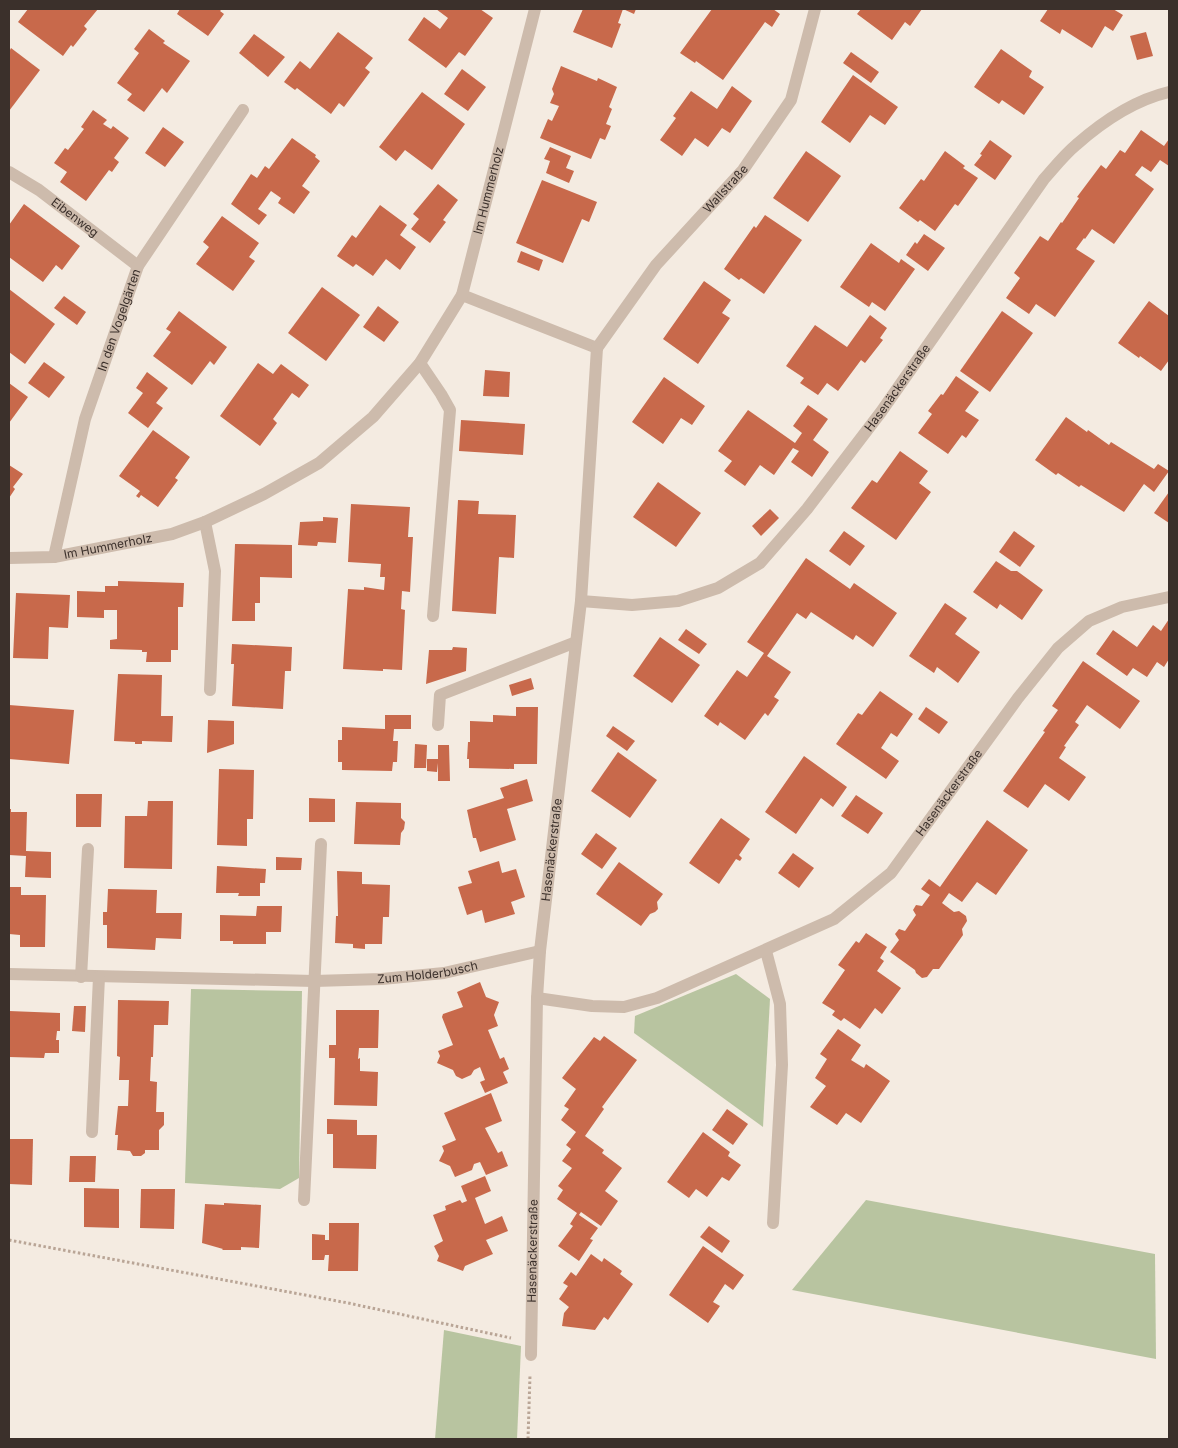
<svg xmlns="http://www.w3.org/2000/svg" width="1178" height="1448" viewBox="0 0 1178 1448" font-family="Inter,sans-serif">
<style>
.green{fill:#b8c4a0}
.building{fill:#c8694b}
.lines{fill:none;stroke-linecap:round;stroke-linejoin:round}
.path{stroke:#b9a596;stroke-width:3;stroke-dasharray:2.5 2.5;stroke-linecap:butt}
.minor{stroke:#cdbbac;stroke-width:12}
.labels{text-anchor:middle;stroke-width:4;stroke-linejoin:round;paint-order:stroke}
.street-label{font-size:12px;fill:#3b302b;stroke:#fbf5ee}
</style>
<rect width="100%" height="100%" fill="#f4ebe1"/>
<g class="green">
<path d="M736,974L770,999L763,1127L634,1033L635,1016Z"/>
<path d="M191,989L302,991L299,1178L280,1189L185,1183Z"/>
<path d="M866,1200L1155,1254L1156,1359L792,1290Z"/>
<path d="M444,1330L521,1346L517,1439H435Z"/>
</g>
<g class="building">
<path d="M28,9H98L84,26L87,29L73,47L71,45L63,56L18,22Z"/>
<path d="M180,9H222L220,11L224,14L208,36L177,14Z"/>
<path d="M436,9H480L493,18L465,56L459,52L446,68L408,40L424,17L440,29L448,18Z"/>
<path d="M583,9H636L634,14L623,9L618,23L621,24L612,48L573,32Z"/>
<path d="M712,9H773L780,14L772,27L765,22L723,80L696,61L695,63L680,53Z"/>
<path d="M861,9H922L910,26L905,22L892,40L857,14Z"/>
<path d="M1048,9H1113L1123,15L1113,31L1105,26L1092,48L1062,29L1060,34L1040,21Z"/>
<path d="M149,29L165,41L163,43L190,61L167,93L162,88L144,112L127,100L132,94L117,83L139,53L134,49Z"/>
<path d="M338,32L373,58L365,68L370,72L344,107L339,103L331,114L297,88L295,90L284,82L300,61L310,69Z"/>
<path d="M1146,32L1153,56L1137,60L1130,36Z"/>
<path d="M254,34L285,57L268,77L239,53Z"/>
<path d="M11,48L40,70L9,111V52Z"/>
<path d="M1001,49L1032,71L1029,77L1044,87L1024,115L1002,100L999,104L974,87Z"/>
<path d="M851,52L879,72L871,83L843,63Z"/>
<path d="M561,66L597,81L598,78L617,87L609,107L612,109L606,124L611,126L605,140L600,138L591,159L540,138L548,119L552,121L559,106L550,103L554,94L552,89Z"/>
<path d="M462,69L486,87L468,111L444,94Z"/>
<path d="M853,75L898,107L885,125L870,115L850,143L821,122Z"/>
<path d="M732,86L752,101L730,133L722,128L708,147L695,138L682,156L660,140L676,118L673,116L691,91L717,109Z"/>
<path d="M422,92L465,124L432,170L405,150L396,161L379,147Z"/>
<path d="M93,110L107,120L103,124L111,129L113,126L129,138L114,158L119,162L112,172L109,170L86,201L60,182L67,172L54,163L65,148L68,150L84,129L81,127Z"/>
<path d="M163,127L184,142L165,167L145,153Z"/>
<path d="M1141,130L1164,146L1169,139V166L1160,160L1151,172L1142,166L1135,175L1154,189L1114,244L1092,229L1085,239L1084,238L1076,249L1095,261L1055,317L1036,304L1029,314L1006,298L1020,278L1014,273L1040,236L1048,241L1061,222L1062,223L1079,198L1077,197L1101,165L1106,169L1120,150L1125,153Z"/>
<path d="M292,138L316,155L315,157L320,161L302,186L310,192L294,214L278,203L281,198L271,191L258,209L267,215L259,225L231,204L251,174L257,178L265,166L269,169Z"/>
<path d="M990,140L1012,156L995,180L974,165L982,155L980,154Z"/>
<path d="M550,147L571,156L566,168L574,171L569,183L546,173L550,161L544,159Z"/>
<path d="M806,151L841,176L808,222L773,198Z"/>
<path d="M945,151L965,166L963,168L978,178L958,206L955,204L935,231L920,220L918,222L899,208L921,179L924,181Z"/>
<path d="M542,180L597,202L589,222L582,219L563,263L516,243Z"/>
<path d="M438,184L458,200L443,220L446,222L430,243L411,229L419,219L413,214Z"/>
<path d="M24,204L80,246L62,270L56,265L43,282L9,257V225Z"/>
<path d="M380,205L407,225L400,235L416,247L400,270L386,259L373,276L356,264L353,267L337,256L352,235L356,238Z"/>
<path d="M765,215L802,240L764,294L741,278L739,280L724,269L754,226L756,228Z"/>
<path d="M222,216L259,243L249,257L255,261L233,291L196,264L209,247L203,242Z"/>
<path d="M924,234L945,248L928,271L906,255L915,242L917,244Z"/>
<path d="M871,243L899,263L901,259L915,269L885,311L872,302L869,307L840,287Z"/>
<path d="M521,251L543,260L539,271L517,262Z"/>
<path d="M704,281L731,300L722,313L730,318L698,364L663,339Z"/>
<path d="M322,287L360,315L326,361L288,333Z"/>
<path d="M9,289L55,324L25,364L9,352Z"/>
<path d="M64,296L86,312L77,325L54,308Z"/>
<path d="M1149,301L1169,316V360L1161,371L1140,356L1139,358L1118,343Z"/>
<path d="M378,306L399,322L384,342L363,327Z"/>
<path d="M179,311L227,347L214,365L210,361L192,385L153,356L171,332L166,329Z"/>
<path d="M1002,311L1033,333L990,392L960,371Z"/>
<path d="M870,315L887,328L880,338L883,340L865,363L861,360L838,391L827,383L818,395L800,383L804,378L786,366L815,325L847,347Z"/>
<path d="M44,362L65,377L49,398L28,383Z"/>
<path d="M258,363L273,374L281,364L309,385L299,398L292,393L273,419L277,423L260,446L220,416Z"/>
<path d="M485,370L510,372L509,397L483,396Z"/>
<path d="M147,372L168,388L156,403L163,408L148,428L128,413L143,393L136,388Z"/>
<path d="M956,376L979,392L965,411L979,420L966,438L962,435L948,454L918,433L932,414L928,411L941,394L943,395Z"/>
<path d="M664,377L705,406L692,425L681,418L663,444L632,422Z"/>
<path d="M9,383L28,397L9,423Z"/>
<path d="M808,405L828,419L813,440L829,452L812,477L791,462L799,451L793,448L774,475L760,465L745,486L724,471L732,461L718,451L748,410L795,443L802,433L793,426Z"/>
<path d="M1066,417L1087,432L1088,430L1109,445L1111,442L1154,469L1158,464L1169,471L1154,492L1144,484L1124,512L1081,485L1079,487L1058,473L1056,475L1035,460Z"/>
<path d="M461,420L525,424L523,455L459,451Z"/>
<path d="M153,430L190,457L175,478L178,480L158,507L141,495L139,498L136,496L140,491L119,476Z"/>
<path d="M900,451L928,471L919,483L931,492L896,540L851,508L872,480L877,483Z"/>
<path d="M9,465L23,474L13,487L15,489L9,498Z"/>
<path d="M658,482L701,513L676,547L633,517Z"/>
<path d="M1169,492V523L1154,513Z"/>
<path d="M458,500L479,501L478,514L516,515L514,558L499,557L496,614L452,611Z"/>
<path d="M351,504L410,507L408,537H413L410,592L402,591L401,609L405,610L402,670L383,669V671L343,669L348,589L364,590V587L384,590L385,577H380L381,564L348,562Z"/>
<path d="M770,509L779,518L761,536L752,526Z"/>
<path d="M323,517L338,518L336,543L318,542L317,546L298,545L300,522L323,521Z"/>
<path d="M844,531L865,546L850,566L829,551Z"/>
<path d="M1014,531L1035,546L1020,567L999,552Z"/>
<path d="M235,544L292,545V578L260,577V603H255V621H232Z"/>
<path d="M806,558L850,589L854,583L897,613L873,647L856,635L853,640L811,612L806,619L797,613L767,656L791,672L774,697L779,700L768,716L765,713L745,740L720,722L718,726L704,716L737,670L747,677L764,653L747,642Z"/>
<path d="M996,561L1011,571H1017L1043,590L1022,620L1000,604L997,609L973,592Z"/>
<path d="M118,581L184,583L183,607H178V650H171V662H146L147,652H142V650L110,649V640L117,639V610H104V618L77,617V591L105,592V586H118Z"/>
<path d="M16,593L70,595L68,628L49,627L48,659L13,658Z"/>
<path d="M945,603L967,618L955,634L980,652L958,683L937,667L934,673L909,656Z"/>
<path d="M1169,619V659L1164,667L1157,662L1147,677L1133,668L1127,676L1096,654L1113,630L1137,647L1153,625L1161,631Z"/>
<path d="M686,629L707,644L699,654L678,640Z"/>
<path d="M660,637L700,665L672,703L633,676Z"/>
<path d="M232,644L292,647L291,671H285L283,709L232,706L234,664H231Z"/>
<path d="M453,647L467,648L466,671L426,684L429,650H452Z"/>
<path d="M1083,661L1140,701L1120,729L1087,705L1075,722L1079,725L1064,746L1066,747L1059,758L1086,777L1069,801L1045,784L1028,808L1003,791L1045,732L1043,731L1058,710L1052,706Z"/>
<path d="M118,674L162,675L161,716H173L172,742L142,741V744H135V742L114,741Z"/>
<path d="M531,678L534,689L512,696L509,685Z"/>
<path d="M880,691L913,714L897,737L891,733L881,748L899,761L886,779L836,744L858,713L862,715Z"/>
<path d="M9,705L74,710L69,764L9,759Z"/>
<path d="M516,707H538L537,764H514V769L469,768V759H467L468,742H470V721L493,722V715L516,716Z"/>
<path d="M926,707L948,722L939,734L918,719Z"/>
<path d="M385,715H411V729H394L393,741H398L397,762H393L392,771L342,770V762H338V740H342V727L385,729Z"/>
<path d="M208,720L234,721V744L207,753Z"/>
<path d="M613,726L635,741L627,751L606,736Z"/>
<path d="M415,744L427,745L426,768H414Z"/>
<path d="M438,745H449L450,781H438V763L437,772L427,771V759H438Z"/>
<path d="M618,752L657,780L630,818L591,791Z"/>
<path d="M804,756L847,787L833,807L821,798L796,834L765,812Z"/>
<path d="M219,769L254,770L253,819H247V846L217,845Z"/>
<path d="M527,779L533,801L507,809L516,840L480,852L476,838H473L467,810L504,798L500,788Z"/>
<path d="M76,794H102L101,827H76Z"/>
<path d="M856,795L883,813L868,834L841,816Z"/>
<path d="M309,798L335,799V822H309Z"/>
<path d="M148,801H173L172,869L124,868L125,816H147Z"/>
<path d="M356,802L401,803V818L405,822L404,829L401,833L400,845L354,844Z"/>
<path d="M9,809H11V812H27L26,851L51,852V878L25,877L26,856L9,855Z"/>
<path d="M721,818L750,839L739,855L742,858L740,861L736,859L719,884L689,863Z"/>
<path d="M987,820L1028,850L996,895L977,882L962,902L949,893L942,903L954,912L959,911L966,916L967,921L962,929L963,935L939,969H933L927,977L922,978L916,973L915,970L890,952L899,940L895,934L899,929L905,931L916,915L913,910L916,905L922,906L930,895L921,889L929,879L940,887Z"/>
<path d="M596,833L617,848L602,869L581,854Z"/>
<path d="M793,853L814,868L799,888L778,873Z"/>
<path d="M276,857L302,858L301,870H276Z"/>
<path d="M499,861L502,873L516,869L525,897L511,902L515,914L485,923L482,910L467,915L458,887L472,883L468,871Z"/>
<path d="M619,862L663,894L657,902L658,909L655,912L650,914L641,926L596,894Z"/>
<path d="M217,866L266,869L265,883H260V896H238L239,893H216Z"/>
<path d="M337,871L362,872V884L390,885L389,917H383L382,944H365V949L353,948V944L335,943L336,916H338Z"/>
<path d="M9,887H21V895H46L45,947H20V935L9,934Z"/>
<path d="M108,889L157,890L156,913H182L181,939L156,938L155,950L107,948V925H103V912H107Z"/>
<path d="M257,906H282L281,932H266V944H233V941H220V915L256,916Z"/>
<path d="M866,933L887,947L880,958L884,961L877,971L901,988L882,1014L875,1008L860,1029L844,1018L841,1021L832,1015L835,1011L822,1003L845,970L838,965L856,941L859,943Z"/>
<path d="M480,982L486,997L499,1002L494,1015L498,1026L488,1030L500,1059L504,1057L509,1069L503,1072L508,1083L485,1093L480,1082L485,1080L480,1067L474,1070L471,1075L462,1079L456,1076L453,1070L437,1063L440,1056L438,1051L453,1045L442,1017L443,1014L463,1007L457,992Z"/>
<path d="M118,1000L169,1001L168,1025H154L153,1057H151L150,1081L157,1082L156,1112H164V1125L159,1130V1150H145V1153L141,1156H133L130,1151L117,1150L118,1135H115L118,1106H128L129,1080H119L120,1057L117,1056Z"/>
<path d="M74,1006H86L85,1032L72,1031Z"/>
<path d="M336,1010H379L378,1048H359L358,1059L360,1058V1071L378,1072L377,1106L334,1105L335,1058H329V1045H336Z"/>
<path d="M9,1011L60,1013V1031H57L56,1040H59V1053H45L44,1058L9,1057Z"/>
<path d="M838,1029L861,1045L851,1060L864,1068L866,1064L890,1081L861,1123L846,1113L837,1125L810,1107L826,1086L815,1078L827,1059L820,1054Z"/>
<path d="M604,1036L637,1060L602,1107L604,1109L585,1136L604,1150L602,1153L622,1168L605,1191L618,1201L601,1226L581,1212L579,1215L598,1228L590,1239L593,1240L579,1261L558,1246L573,1226L570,1224L577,1213L557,1199L563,1190L558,1186L572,1168L562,1161L571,1149L566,1145L576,1132L561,1120L569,1109L564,1106L576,1089L562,1078L594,1037L600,1041Z"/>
<path d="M491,1093L502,1121L485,1128L498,1153L502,1151L508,1166L486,1175L480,1162L474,1164L472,1170L455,1177L450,1166L439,1161L444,1151L442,1146L456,1140L444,1113Z"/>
<path d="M727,1109L748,1124L733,1145L712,1130Z"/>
<path d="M327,1119L357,1120V1135H377L376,1169L333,1168V1134H327Z"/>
<path d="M703,1132L730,1152L728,1156L741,1165L729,1181L722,1177L707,1197L696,1189L689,1198L667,1182Z"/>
<path d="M9,1139H33L32,1185L9,1184Z"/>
<path d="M70,1156H96L95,1182H69Z"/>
<path d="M485,1176L491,1191L475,1198L485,1224L502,1216L508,1231L486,1240L493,1254L465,1266L463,1271L437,1261L439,1256L434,1246L443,1241L433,1215L446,1210L445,1206L460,1200L462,1203L467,1201L461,1186Z"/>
<path d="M84,1188L119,1189V1228L84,1227Z"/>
<path d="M141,1189H175L174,1229L140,1228Z"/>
<path d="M224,1203L261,1205L259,1248L241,1247V1250H222L223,1249L202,1243L205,1204L224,1205Z"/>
<path d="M329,1223H359L358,1271H328L329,1255H325L324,1260H312V1234L325,1235V1240H329Z"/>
<path d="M709,1226L730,1241L722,1253L700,1237Z"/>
<path d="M703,1246L744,1275L733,1290L725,1284L713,1302L720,1306L708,1323L669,1295Z"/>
<path d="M591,1254L602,1262L604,1258L622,1271L620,1274L633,1284L608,1320L604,1317L595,1330L562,1326L564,1313L569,1307L559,1299L568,1286L563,1283L571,1272L576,1276Z"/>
</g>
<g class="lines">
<g class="path">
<path d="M9,1240L348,1303L511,1338"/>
<path d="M528,1439L530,1375"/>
</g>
<g class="minor">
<path id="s1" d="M9,172L39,190L138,266"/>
<path d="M462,295L597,348"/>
<path id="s2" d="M597,348L656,265L743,170L791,100L815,9"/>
<path d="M420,363L441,394L450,410L433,616"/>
<path d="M205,522L215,571L210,690"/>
<path id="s3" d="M54,557L85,419L138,266L243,110"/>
<path id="s4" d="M9,558L54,557L172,534L205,522L264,494L319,463L373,417L420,363L462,295L535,9"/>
<path id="s5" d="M581,601L632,605L678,601L718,588L760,563L807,509L881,412L1044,179C1054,168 1064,155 1076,145C1102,122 1135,100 1169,92"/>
<path d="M438,725L440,695L576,642"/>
<path d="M766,951L780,1004L782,1065L773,1223"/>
<path id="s6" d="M9,974L314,981L382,979L444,973L540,951"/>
<path d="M81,977L88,849"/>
<path id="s7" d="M537,998L592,1006L624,1007L657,998L834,919L891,873L1018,698L1058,648L1089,621L1122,607L1169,597"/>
<path d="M92,1132L99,977"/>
<path d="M304,1200L321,844"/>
<path id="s8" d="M531,1355L537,998L540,951L581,601L597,348"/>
</g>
</g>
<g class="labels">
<g class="street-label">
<text dy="4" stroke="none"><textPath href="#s2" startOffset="205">Wallstraße</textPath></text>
<text dy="4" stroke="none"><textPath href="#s4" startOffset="659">Im Hummerholz</textPath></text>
<text dy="4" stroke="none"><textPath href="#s1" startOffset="80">Eibenweg</textPath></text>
<text dy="4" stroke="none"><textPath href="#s3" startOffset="246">In den Vogelgärten</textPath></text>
<text dy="4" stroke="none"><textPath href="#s5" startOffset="411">Hasenäckerstraße</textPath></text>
<text dy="4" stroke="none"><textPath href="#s4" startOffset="100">Im Hummerholz</textPath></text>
<text dy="4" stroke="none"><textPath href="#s7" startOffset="488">Hasenäckerstraße</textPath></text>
<text dy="4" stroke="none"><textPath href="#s8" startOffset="506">Hasenäckerstraße</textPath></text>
<text dy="4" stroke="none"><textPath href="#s6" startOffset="419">Zum Holderbusch</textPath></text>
<text dy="4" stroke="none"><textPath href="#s8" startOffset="104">Hasenäckerstraße</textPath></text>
</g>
</g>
<rect width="1178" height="1448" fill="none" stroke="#3b302b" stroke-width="20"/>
</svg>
